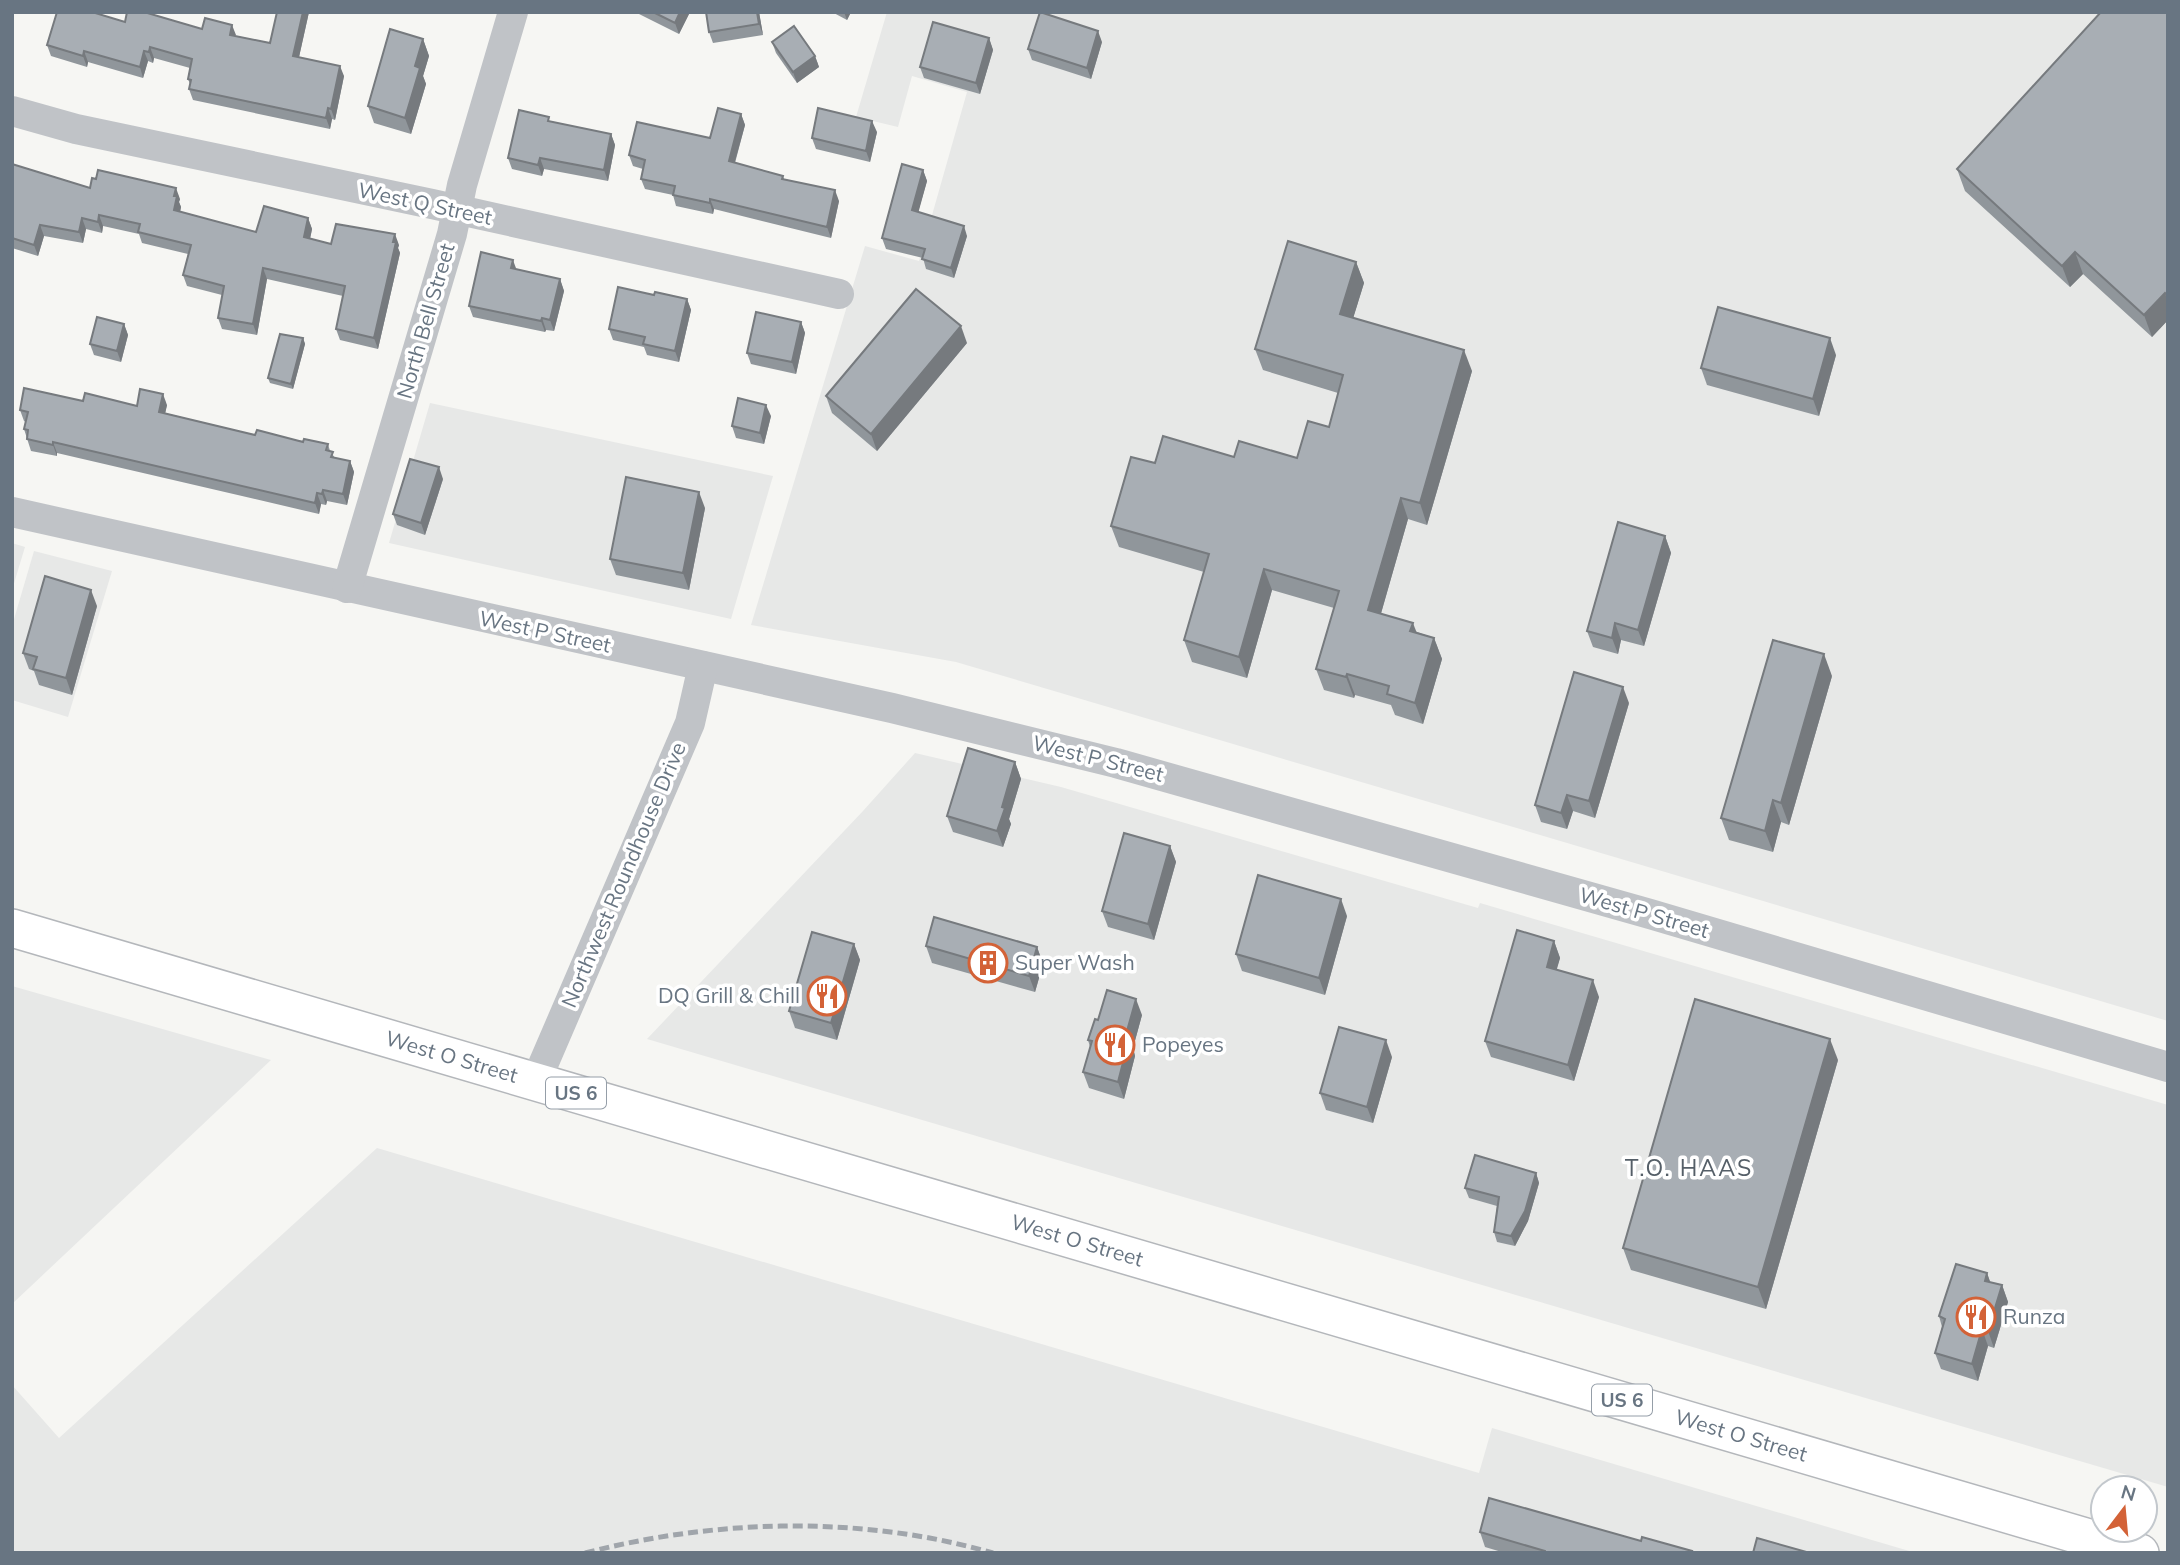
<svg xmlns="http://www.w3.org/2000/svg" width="2180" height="1565" viewBox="0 0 2180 1565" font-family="Mulish,sans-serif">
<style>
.built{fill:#e7e8e7}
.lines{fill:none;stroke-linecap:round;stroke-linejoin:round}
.major-casing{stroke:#b4b7bb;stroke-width:40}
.minor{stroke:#c0c3c7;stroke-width:30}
.major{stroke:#fff;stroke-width:37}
.rail{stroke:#a0a5ab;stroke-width:5;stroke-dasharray:10 5;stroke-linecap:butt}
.wall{fill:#90969b}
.shaded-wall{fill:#767a7e}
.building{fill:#a8aeb4;stroke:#767a7e;stroke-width:2}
.labels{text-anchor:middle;stroke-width:7;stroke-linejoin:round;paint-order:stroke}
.shield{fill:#fff;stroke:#959ea8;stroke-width:2}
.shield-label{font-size:19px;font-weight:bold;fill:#687582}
.street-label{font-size:21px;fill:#687582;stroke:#fff}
.poi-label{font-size:21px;fill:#687582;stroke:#fff;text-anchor:start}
.neighbourhood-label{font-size:23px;letter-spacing:2px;fill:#555f68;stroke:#fff}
</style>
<rect width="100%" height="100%" fill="#f6f6f3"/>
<g class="built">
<path d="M887,12H2168V1021L956,662L751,625L865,246L919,261L967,92L912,76L898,127L856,117Z"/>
<path d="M430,403L773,476L731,619L389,543Z"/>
<path d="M12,543L25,547L12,590Z"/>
<path d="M34,551L112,571L68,717L12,700V626Z"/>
<path d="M915,753L1061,787L1478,908L1480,903L2168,1105V1487L647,1039L863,811Z"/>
<path d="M12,986L271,1060L12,1304Z"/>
<path d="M377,1148L1479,1473L1492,1428L1916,1553H12V1385L59,1438Z"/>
</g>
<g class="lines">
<defs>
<g id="major">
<path id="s1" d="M12,928L2140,1553"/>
</g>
</defs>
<use href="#major" class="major-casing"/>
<g class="minor">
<path d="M12,111L76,129L432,204L839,294"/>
<path d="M12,512L892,708L1116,763L1650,914L2168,1067"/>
<path d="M347,588L452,234L462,185L513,12"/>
<path d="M536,1081L690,723L703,666"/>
</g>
<use href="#major" class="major"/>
<path class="rail" d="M585,1553C716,1519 862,1515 993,1553"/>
</g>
<g class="wall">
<path d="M277,12H309L299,57L344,76L335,120L332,119L330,129L193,100L189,89L190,84L188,79L190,68L154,58L153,63L148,61L143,78L88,62L87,67L51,56L47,45L125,22L202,29L270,43Z"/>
<path d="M635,12H690L679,34Z"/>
<path d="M759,12L763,35L713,43L709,32Z"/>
<path d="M832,12H851L847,20Z"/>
<path d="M2168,12V320L2152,337L2083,274L2070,287L1965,191L1957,169Z"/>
<path d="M989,38L993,50L980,94L924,78L920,67Z"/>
<path d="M423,39L429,56L423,76L426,84L411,134L374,123L368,106Z"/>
<path d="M772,42L815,56L819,67L797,83L776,53Z"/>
<path d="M1102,42L1091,79L1032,60L1028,49Z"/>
<path d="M741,114L745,125L735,163L783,176L784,179L839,201L831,238L714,209L713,214L676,206L673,195L645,189L641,179L643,169L633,166L629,155L710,138Z"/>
<path d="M551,122L611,134L615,145L608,181L544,169L542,176L512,169L508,158Z"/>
<path d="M877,132L870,162L816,149L812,138Z"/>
<path d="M12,164L90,188L180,199L179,202L181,207L180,212L256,232L308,218L312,229L310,239L331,244L399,245L398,248L400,253L378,349L340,340L336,329L343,296L267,279L257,335L222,329L218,318L222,295L187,286L183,275L188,254L142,243L139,234L103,226L102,233L86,229L83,243L44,236L38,256L12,248Z"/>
<path d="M923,170L927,181L918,212L967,236L954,278L926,269L923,258L886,249L882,238Z"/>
<path d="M1356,262L1364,283L1353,318L1472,371L1427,525L1408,519L1381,613L1417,632L1434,638L1442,659L1423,724L1395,715L1391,705L1355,695L1354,698L1324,690L1316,669L1334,608L1272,590L1247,678L1192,662L1184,640L1204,572L1119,547L1111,526L1155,463L1234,457L1297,458L1329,427L1338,393L1263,370L1255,349Z"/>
<path d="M517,270L560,279L564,291L554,331L546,330L545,332L473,317L469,306Z"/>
<path d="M654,295L687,299L691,310L679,362L647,355L644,347L613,340L609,329Z"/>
<path d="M801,322L805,333L796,374L751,364L747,353Z"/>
<path d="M124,324L128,335L121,362L94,355L90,344Z"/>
<path d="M303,338L305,344L293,389L270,383L268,378Z"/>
<path d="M967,343L877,451L832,413L826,396Z"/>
<path d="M1836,355L1819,416L1707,385L1701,368Z"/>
<path d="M83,401L137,406L167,405L165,413L255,435L328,444L330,451L335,458L350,461L354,472L347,505L327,501L326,505L321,504L319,514L57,453V456L31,451L24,429L26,422L24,421L20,410Z"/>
<path d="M771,416L764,444L736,438L732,426Z"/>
<path d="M443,479L425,535L397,525L393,514Z"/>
<path d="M705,508L689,590L616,575L610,559Z"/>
<path d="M1665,536L1671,553L1644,646L1621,640L1618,654L1593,647L1587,631Z"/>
<path d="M97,606L72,695L39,685L34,671L29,669L23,653Z"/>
<path d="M1832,676L1789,825L1781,822L1773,852L1729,840L1721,818Z"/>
<path d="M1629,703L1595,818L1573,811L1567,829L1541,822L1535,805Z"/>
<path d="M1015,762L1021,779L1009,819L1011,824L1003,847L953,832L947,816Z"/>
<path d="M1170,846L1176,862L1154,940L1108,927L1102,911Z"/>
<path d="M1347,916L1325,995L1242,971L1236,954Z"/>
<path d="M1554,941L1560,958L1556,970L1599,997L1574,1081L1491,1057L1485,1041Z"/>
<path d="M854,944L860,960L837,1040L795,1028L789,1011Z"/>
<path d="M926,946L1037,947L1043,964L1035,992L932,963Z"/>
<path d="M1142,1015L1133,1048L1135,1056L1124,1099L1089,1088L1083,1072L1090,1047L1088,1040L1098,1020Z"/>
<path d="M1392,1057L1373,1123L1326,1110L1320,1093Z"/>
<path d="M1838,1060L1766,1309L1631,1270L1623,1248Z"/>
<path d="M1536,1173L1539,1183L1528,1221L1515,1246L1497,1242L1494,1232L1497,1206L1469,1198L1465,1188Z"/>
<path d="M1987,1273L1990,1282L2002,1285L2008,1302L1994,1348L1988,1346L1978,1381L1941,1369L1935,1353L1942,1327L1939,1316Z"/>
<path d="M1480,1532L1641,1541L1692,1553H1505L1485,1547Z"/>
</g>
<g class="shaded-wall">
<path d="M303,12H309L297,66L293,56Z"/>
<path d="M680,12H690L679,34L675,23Z"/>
<path d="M757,12H759L763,35L759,24Z"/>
<path d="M844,12H851L847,20Z"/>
<path d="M232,25L236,35H230Z"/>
<path d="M1098,31L1102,42L1091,79L1087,68Z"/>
<path d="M989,38L993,50L980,94L976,83Z"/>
<path d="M423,39L429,56L423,76L426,84L411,134L405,118L415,66Z"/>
<path d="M150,47L154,58L153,63L149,52Z"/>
<path d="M84,51L88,62L87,67L83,56Z"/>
<path d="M144,51L148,61L143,78L140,67Z"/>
<path d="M815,56L819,67L797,83L793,72Z"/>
<path d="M340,66L344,76L335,120L331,109Z"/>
<path d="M328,108L332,119L330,129L326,118Z"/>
<path d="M741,114L745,125L732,172L729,161Z"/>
<path d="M872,121L877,132L870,162L866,151Z"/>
<path d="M611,134L615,145L608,181L604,170Z"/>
<path d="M540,158L544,169L542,176L538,165Z"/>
<path d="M923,170L927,181L916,221L912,210Z"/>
<path d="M176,188L180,199L179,202L181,207L178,221L174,210V196Z"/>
<path d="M835,190L839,201L831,238L827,227Z"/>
<path d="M710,199L714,209L713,214L710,203Z"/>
<path d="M99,215L103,226L102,233L98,222Z"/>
<path d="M82,218L86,229L83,243L79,232Z"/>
<path d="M308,218L312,229L308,248L304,237Z"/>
<path d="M40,225L44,236L38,256L34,245Z"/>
<path d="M964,226L967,236L954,278L951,268Z"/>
<path d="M395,234L399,245L398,248L400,253L378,349L374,338Z"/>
<path d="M2075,252L2083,274L2070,287L2062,266Z"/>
<path d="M513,260L517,271L511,268Z"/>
<path d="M1356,262L1364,283L1348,335L1340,314Z"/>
<path d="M263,268L267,279L257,335L253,324Z"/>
<path d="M560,279L564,291L554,331L550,320Z"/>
<path d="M2165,293L2168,302V320L2152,337L2144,315Z"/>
<path d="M687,299L691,310L679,362L675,351Z"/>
<path d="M542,318L546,330L545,332L541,321Z"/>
<path d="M801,322L805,333L796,374L792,362Z"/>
<path d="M124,324L128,335L121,362L117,351Z"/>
<path d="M961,326L967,343L877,451L871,434Z"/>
<path d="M303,338L305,344L293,389L291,384Z"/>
<path d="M1830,338L1836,355L1819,416L1813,399Z"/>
<path d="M1464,350L1472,371L1427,525L1420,503Z"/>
<path d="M163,394L167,405L163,423L159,412Z"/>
<path d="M766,405L771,416L764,444L760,433Z"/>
<path d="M53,442L57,453V456L53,445Z"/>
<path d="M350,461L354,472L347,505L343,494Z"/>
<path d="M439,467L443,479L425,535L421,523Z"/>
<path d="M323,490L327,501L326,505L322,494Z"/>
<path d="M699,492L705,508L689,590L683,573Z"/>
<path d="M317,493L321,504L319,514L315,503Z"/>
<path d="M1401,498L1408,519L1376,631L1368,610Z"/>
<path d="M1665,536L1671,553L1644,646L1638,630Z"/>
<path d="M1264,569L1272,590L1247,678L1239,657Z"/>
<path d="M91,590L97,606L72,695L66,678Z"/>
<path d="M1413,623L1421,644L1410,631Z"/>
<path d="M1615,623L1621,640L1618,654L1612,638Z"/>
<path d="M1434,638L1442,659L1423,724L1415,703Z"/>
<path d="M1824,654L1832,676L1789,825L1781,803Z"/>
<path d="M1347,674L1355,695L1354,698L1346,677Z"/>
<path d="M1623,687L1629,703L1595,818L1589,801Z"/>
<path d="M1015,762L1021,779L1009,819L1011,824L1003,847L997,831L1002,807Z"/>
<path d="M1567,795L1573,811L1567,829L1561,813Z"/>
<path d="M1773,800L1781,822L1773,852L1765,831Z"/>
<path d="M1170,846L1176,862L1154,940L1148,924Z"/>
<path d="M1341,899L1347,916L1325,995L1319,978Z"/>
<path d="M1554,941L1560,958L1553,983L1547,967Z"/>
<path d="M854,944L860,960L837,1040L831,1023Z"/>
<path d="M1037,947L1043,964L1035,992L1029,976Z"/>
<path d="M1593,980L1599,997L1574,1081L1568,1065Z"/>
<path d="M1136,999L1142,1015L1133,1048L1135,1056L1124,1099L1118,1082L1125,1038Z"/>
<path d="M1830,1039L1838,1060L1766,1309L1758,1287Z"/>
<path d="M1386,1040L1392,1057L1373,1123L1367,1107Z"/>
<path d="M1536,1173L1539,1183L1528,1221L1515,1246L1511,1236Z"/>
<path d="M1987,1273L1993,1290L1985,1281Z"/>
<path d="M2002,1285L2008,1302L1994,1348L1988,1331Z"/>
<path d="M1982,1329L1988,1346L1978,1381L1972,1364Z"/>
</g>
<g class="building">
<path d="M57,12H92L125,22L127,12H144L202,29L205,18L232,25L230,35L270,43L277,12H303L293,56L340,66L331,109L328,108L326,118L189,89L191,80L188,79L192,59L150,47L149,52L144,51L140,67L84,51L83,56L47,45Z"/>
<path d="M653,12H680L675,23Z"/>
<path d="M706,12H757L759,24L709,32Z"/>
<path d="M1040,12L1098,31L1087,68L1028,49Z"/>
<path d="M2101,12H2168V296L2165,293L2144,315L2075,252L2062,266L1957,169Z"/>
<path d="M933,22L989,38L976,83L920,67Z"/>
<path d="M794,26L815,56L793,72L772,42Z"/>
<path d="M390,29L423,39L415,66L420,68L405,118L368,106Z"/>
<path d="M718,108L741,114L729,161L783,176L782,179L835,190L827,227L710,199V203L673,195L675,186L641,179L645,160L629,155L637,122L710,138Z"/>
<path d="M818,108L872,121L866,151L812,138Z"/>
<path d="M519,110L549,117L548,121L611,134L604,170L540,158L538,165L508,158Z"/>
<path d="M12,164L90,188L92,178L96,179L98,170L176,188L174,196H177L174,210L256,232L264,206L308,218L304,237L331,244L336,224L395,234L393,242H396L374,338L336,329L345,286L263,268L253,324L218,318L224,286L183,275L191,245L138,232L140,224L99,215L98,222L82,218L79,232L40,225L34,245L12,238Z"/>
<path d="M902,164L923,170L912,210L964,226L951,268L922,259L925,249L882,238Z"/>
<path d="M1288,241L1356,262L1340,314L1464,350L1420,503L1401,498L1368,610L1413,623L1410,631L1434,638L1415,703L1387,694L1389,686L1347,674L1346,677L1316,669L1339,591L1264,569L1239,657L1184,640L1209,554L1111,526L1131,457L1155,463L1163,436L1234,457L1239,441L1297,458L1308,421L1329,427L1343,375L1255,349Z"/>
<path d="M481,252L513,260L511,268L560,279L550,320L542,318L541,321L469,306Z"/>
<path d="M618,287L654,295L655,292L687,299L675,351L643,344L645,337L609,329Z"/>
<path d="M916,289L961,326L871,434L826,396Z"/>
<path d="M1718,307L1830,338L1813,399L1701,368Z"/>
<path d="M756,312L801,322L792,362L747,353Z"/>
<path d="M97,317L124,324L117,351L90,344Z"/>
<path d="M280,334L303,338L291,384L268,378Z"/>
<path d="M24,388L83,401L85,393L137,406L140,389L163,394L159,412L255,435L257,430L303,442L304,439L328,444L326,450L333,452L331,457L350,461L343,494L323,490L322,494L317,493L315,503L53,442V445L27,439L28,430L24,429L28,412L20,410Z"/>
<path d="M738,398L766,405L760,433L732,426Z"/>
<path d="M410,459L439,467L421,523L393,514Z"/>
<path d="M626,477L699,492L683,573L610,559Z"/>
<path d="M1618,522L1665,536L1638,630L1615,623L1612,638L1587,631Z"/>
<path d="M45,576L91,590L66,678L33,669L37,657L23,653Z"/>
<path d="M1773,640L1824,654L1781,803L1773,800L1765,831L1721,818Z"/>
<path d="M1574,672L1623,687L1589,801L1567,795L1561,813L1535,805Z"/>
<path d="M968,748L1015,762L1002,807L1005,808L997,831L947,816Z"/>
<path d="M1124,833L1170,846L1148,924L1102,911Z"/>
<path d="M1258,875L1341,899L1319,978L1236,954Z"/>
<path d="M934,917L1037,947L1029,976L926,946Z"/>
<path d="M1517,930L1554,941L1547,967L1593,980L1568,1065L1485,1041Z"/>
<path d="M812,932L854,944L831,1023L789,1011Z"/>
<path d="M1107,990L1136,999L1125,1038L1129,1039L1118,1082L1083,1072L1092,1041L1088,1040L1095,1019L1098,1020Z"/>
<path d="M1695,999L1830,1039L1758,1287L1623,1248Z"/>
<path d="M1339,1027L1386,1040L1367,1107L1320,1093Z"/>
<path d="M1475,1155L1536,1173L1525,1211L1511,1236L1494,1232L1499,1197L1465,1188Z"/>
<path d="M1956,1264L1987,1273L1985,1281L2002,1285L1988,1331L1982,1329L1972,1364L1935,1353L1945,1319L1939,1316Z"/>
<path d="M1489,1498L1641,1541L1642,1537L1692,1551L1691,1553H1545V1551L1480,1532Z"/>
<path d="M1757,1538L1810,1553H1753Z"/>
</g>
<defs>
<symbol id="building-ring" viewBox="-11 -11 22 22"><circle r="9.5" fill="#fff" stroke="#d36237" stroke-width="1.5"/><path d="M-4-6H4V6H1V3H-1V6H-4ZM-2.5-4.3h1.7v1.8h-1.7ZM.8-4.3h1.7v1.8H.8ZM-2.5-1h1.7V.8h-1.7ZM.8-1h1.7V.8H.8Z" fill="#d36237"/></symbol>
<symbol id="restaurant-ring" viewBox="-11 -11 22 22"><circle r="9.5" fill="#fff" stroke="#d36237" stroke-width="1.5"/><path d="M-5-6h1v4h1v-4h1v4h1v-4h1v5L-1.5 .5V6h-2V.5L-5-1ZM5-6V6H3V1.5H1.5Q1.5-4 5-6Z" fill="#d36237"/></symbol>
</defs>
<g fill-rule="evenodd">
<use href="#building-ring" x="966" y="941" width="44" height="44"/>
<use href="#restaurant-ring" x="805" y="974" width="44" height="44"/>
<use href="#restaurant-ring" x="1093" y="1023" width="44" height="44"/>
<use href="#restaurant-ring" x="1954" y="1295" width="44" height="44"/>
</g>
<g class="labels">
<g class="shield">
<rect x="546" y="1077.5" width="60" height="31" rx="5"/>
<rect x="1592" y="1384.5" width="60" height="31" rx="5"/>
</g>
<g class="shield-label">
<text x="576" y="1100">US 6</text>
<text x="1622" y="1407">US 6</text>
</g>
<g class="street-label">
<text transform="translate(425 204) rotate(12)" y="7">West Q Street</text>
<text transform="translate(426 321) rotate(-74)" y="7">North Bell Street</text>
<text transform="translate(545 632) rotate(12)" y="7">West P Street</text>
<text transform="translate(1098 759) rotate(14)" y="7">West P Street</text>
<text transform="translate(624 875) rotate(-67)" y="7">Northwest Roundhouse Drive</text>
<text transform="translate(1644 913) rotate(16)" y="7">West P Street</text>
<text dy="7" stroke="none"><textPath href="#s1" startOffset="458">West O Street</textPath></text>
<text dy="7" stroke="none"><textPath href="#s1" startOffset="1110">West O Street</textPath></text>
<text dy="7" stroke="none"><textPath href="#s1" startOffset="1802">West O Street</textPath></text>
</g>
<g class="poi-label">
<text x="1015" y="970">Super Wash</text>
<text x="800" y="1003" text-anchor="end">DQ Grill &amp; Chill</text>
<text x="1142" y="1052">Popeyes</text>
<text x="2003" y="1324">Runza</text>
</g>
<g class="neighbourhood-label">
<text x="1689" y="1176">T.O. HAAS</text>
</g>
</g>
<rect width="2180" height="1565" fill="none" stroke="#687582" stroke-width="28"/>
<g transform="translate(2124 1509) rotate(16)"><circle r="33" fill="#ffffff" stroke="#c3c8cd" stroke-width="2"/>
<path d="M0-5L12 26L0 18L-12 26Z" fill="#d36237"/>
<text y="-10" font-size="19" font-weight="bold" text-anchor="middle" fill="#687582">N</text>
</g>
</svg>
